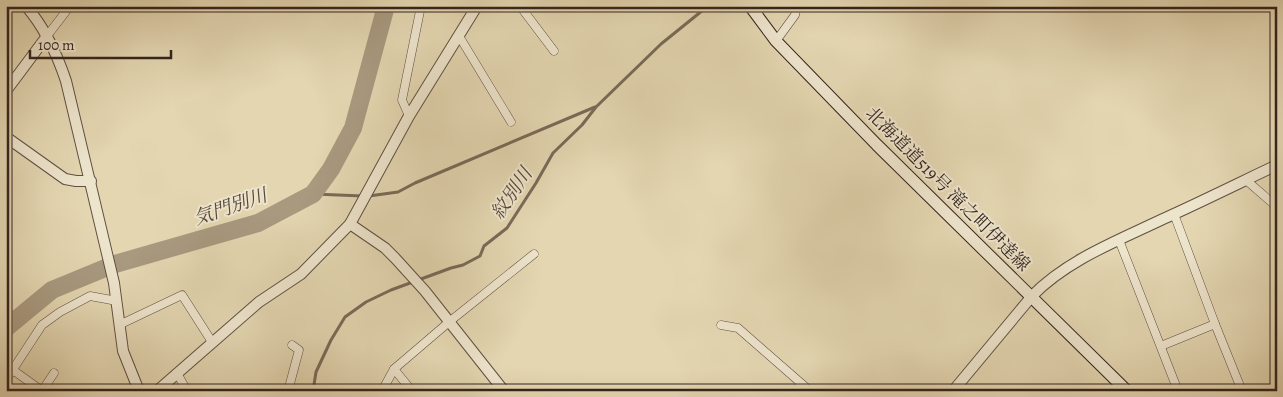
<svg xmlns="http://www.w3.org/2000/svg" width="1283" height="397" viewBox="0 0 1283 397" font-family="Alegreya,'Noto Serif JP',serif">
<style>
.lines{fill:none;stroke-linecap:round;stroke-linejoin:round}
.stream{stroke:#7a6a58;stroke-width:3}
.river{stroke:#a8997f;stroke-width:18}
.minor-casing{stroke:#605043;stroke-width:9}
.tertiary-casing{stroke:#605043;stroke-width:12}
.secondary-casing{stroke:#34241e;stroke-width:13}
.minor{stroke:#ede4cc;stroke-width:8}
.tertiary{stroke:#ede4cc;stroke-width:10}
.secondary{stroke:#ede4cc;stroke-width:11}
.labels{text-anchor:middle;stroke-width:4;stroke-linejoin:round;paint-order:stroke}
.street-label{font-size:18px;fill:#34241e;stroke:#ede4cc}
.water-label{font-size:19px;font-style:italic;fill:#57473b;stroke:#ede4cc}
</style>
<rect width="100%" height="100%" fill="#e3d6b1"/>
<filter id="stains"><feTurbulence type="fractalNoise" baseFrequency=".004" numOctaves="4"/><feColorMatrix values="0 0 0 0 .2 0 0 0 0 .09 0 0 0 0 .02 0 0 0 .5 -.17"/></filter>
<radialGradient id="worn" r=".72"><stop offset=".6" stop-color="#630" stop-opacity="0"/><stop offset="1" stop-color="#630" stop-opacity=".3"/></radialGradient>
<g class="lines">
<g class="stream">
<path d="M313,194L363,196"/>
<path d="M369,196L398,192L415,183L595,107"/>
<path d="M313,391L316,372L331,340L345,317L366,302L391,290L451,268L463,265L480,256L484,246L507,228L536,183L553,153L582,125L596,107L661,44L708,6"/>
</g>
<path class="river" d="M6,328L52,290L115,264L258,223L313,194L331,169L353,128L386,6"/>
<defs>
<g id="minor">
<path d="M520,6L554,51"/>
<path d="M47,36L70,6"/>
<path d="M459,36L511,122"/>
<path d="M776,41L795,15L797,6"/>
<path d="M409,116L402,100L421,6"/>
<path d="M1246,180L1277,207"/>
<path d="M1174,214L1215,324L1242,391"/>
<path d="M1119,240L1178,391"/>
<path d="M119,325L182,295L212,342"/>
<path d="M721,325L738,328L810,391"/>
<path d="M1161,346L1215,324"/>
<path d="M394,369L412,391"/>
<path d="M13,370L42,391"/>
<path d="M177,373L187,391"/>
<path d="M6,380L42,325L60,312L90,296L117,301"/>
<path d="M42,391L54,373"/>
<path d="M288,391L299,350L292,345"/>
<path d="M382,391L394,369L449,322L534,254"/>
<path d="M794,391L802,384"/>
</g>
<g id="tertiary">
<path d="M26,6C45,28 57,54 66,81L114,283L123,351L139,391"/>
<path d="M6,91L47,36"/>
<path d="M6,137L65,179L76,181H91"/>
<path d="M350,224L385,248L395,258L425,291L504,391"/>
<path d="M157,391L259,302L301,274L350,224L409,116L477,6"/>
<path d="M953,391L1032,296C1067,260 1117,241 1163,219C1201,202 1239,183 1277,165"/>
</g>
<path id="secondary" d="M750,6L776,41L877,145L1127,391"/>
</defs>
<use href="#minor" class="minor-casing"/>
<use href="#tertiary" class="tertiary-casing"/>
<use href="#secondary" class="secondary-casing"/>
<use href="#minor" class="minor"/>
<use href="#tertiary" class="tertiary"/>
<use href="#secondary" class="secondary"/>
</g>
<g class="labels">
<g class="street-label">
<text transform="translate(948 189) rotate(45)" y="6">北海道道519号 滝之町伊達線</text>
</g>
<g class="water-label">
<text transform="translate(511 193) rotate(-56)" y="7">紋別川</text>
<text transform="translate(230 206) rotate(-19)" y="7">気門別川</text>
</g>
</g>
<rect width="1283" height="397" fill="none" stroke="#e3d6b1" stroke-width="25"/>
<rect x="8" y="8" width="1268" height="382" fill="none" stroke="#34241e" stroke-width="2.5"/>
<rect x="12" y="12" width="1258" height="372" fill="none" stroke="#34241e"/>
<path d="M30 50v8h141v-8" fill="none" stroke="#34241e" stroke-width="2.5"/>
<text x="38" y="50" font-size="15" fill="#34241e" stroke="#ede4cc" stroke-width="4" paint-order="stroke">100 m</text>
<rect width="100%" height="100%" filter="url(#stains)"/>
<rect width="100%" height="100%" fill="url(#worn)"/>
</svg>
